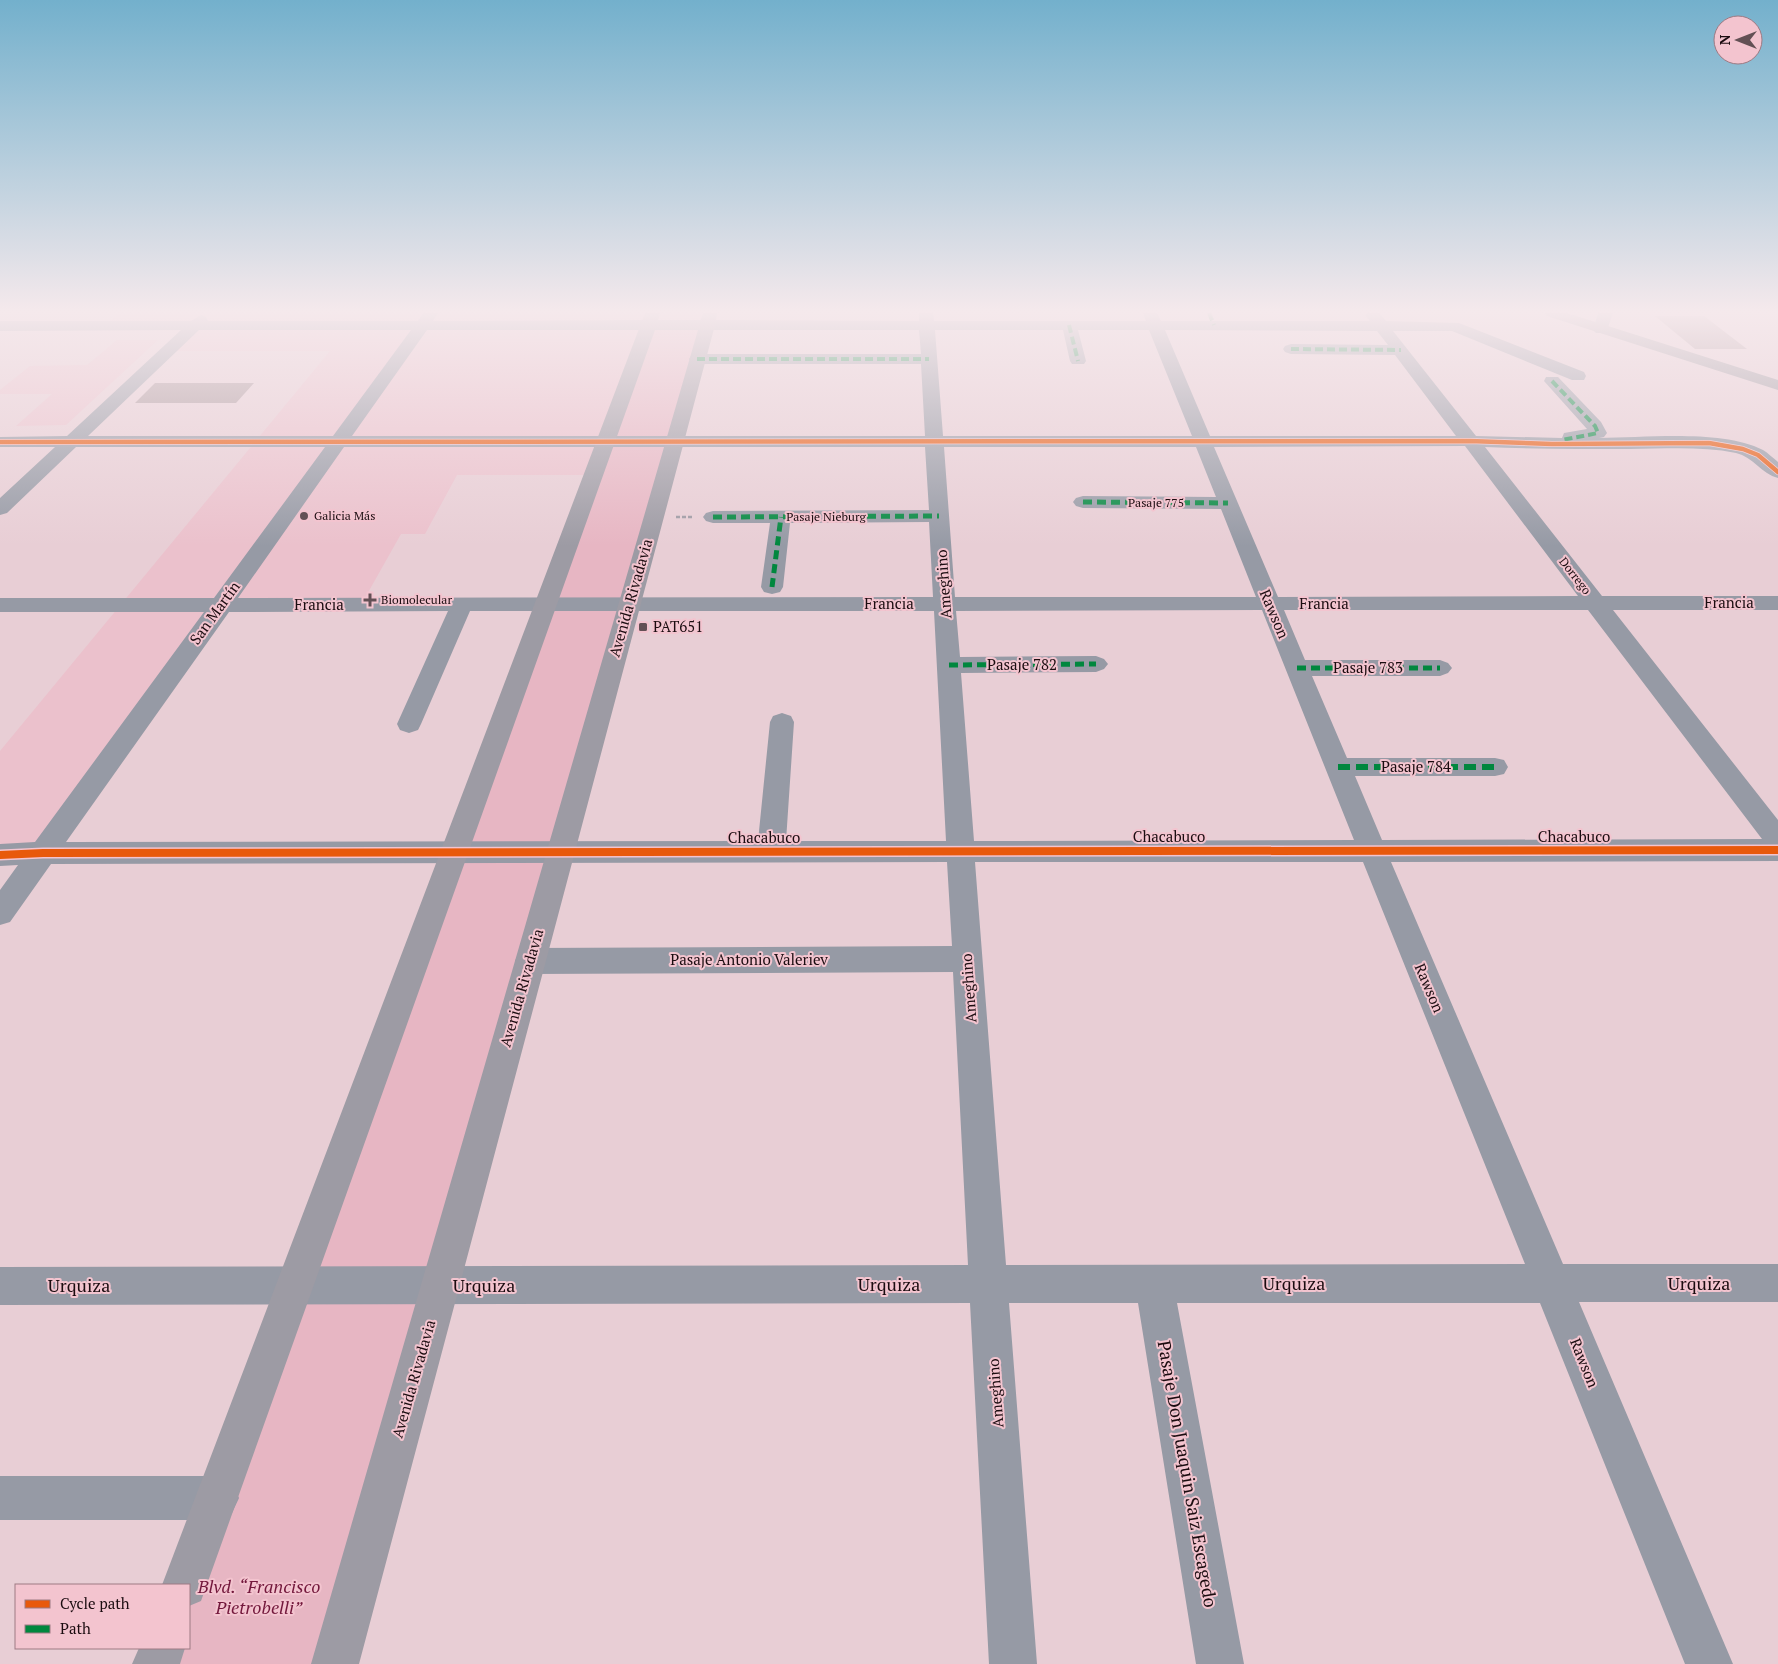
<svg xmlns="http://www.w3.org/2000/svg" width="1778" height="1664" viewBox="0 0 1778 1664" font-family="'PT Serif',serif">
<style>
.built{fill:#ebc1cc}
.green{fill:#e7b6c3}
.building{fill:#a9959a}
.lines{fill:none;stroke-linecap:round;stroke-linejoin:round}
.path{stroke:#9d9aa3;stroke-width:2.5;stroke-dasharray:4 2;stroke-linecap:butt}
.minor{fill:#969aa5;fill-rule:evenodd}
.major{fill:#9d9ba4;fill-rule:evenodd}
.highway{fill:#9b979f;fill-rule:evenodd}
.quiet-far2{stroke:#00873e;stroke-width:4;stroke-dasharray:8 4;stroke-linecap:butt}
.quiet-far1{stroke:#00873e;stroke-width:5;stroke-dasharray:9 5;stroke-linecap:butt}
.quiet{stroke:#00873e;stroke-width:6;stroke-dasharray:12 6;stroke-linecap:butt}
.cycleway-far1-casing{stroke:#f3c4cf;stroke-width:6}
.cycleway-casing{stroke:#f3c4cf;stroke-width:11}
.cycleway-far1{stroke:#e8590c;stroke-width:4.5}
.cycleway{stroke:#e8590c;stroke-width:8}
.poi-dot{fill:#635055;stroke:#f3c4cf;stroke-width:2}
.labels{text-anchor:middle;stroke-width:4;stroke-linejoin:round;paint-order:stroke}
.far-street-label{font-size:12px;fill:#1b0c10;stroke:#f3c4cf}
.far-poi-label{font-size:12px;fill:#1b0c10;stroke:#f3c4cf;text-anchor:start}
.street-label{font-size:15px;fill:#1b0c10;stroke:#f3c4cf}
.poi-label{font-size:15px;fill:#1b0c10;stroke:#f3c4cf;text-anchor:start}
.near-street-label{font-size:18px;fill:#1b0c10;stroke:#f3c4cf}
.near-park-label{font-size:18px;font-style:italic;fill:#73183c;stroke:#f3c4cf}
</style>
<rect width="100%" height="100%" fill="#e8ced5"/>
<g class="built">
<path d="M120,313H710L707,325L593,475H457L425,534H401L361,605H221L43,853L0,855V751L330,351H168L195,326L105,325Z"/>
<path d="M117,340H158L66,425L16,426L52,394H0V390L30,366L87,365Z"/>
</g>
<path class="green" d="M648,325H707L335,1664H156L162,1648H189V1585H185Z"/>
<g class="building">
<path d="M1655,316H1704L1747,349H1695Z"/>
<path d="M155,383H254L236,403H135Z"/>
</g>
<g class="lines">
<path class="path" d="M676,517H692"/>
<g class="minor">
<path d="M423,313H438L433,321L648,320L653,322L656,325L653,328L648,330H427L352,436H925L921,364H697L691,362L689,359L691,356L697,354H921L919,330H707L702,328L699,325L703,313H717L716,320L919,321V313H933L934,321H1146L1143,313H1157L1161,321H1370L1365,315L1367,313H1379L1386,321L1459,323L1584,372L1586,376L1584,380H1572L1452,331H1393L1476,436L1562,438L1564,433L1587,429L1544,381L1546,377H1558L1601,422L1607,433L1604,437L1599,438C1646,438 1721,429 1763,450C1768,453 1773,458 1778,462V478C1762,474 1753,457 1736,453C1701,446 1665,449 1630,449C1581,449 1533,449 1485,447L1602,596H1778V610H1613L1778,820V861L1391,862L1563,1264H1778V1302H1579L1733,1664H1685L1540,1303H1177L1244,1664H1196L1138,1303H1009L1037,1664H989L970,1303L0,1305V1267L968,1265L953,972L530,974L519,970L515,961L519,952L530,948L952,946L947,862L51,864L10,922L0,925V890L18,865L0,866V844L35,842L204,612H0V598H214L325,447H76L7,513L0,515V498L55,447H0V437L67,436L181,330L0,331V321H191L201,315L206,317L208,321H418ZM199,330H411L333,436H88ZM935,330H1063L1070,361L1072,364H1084L1086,361L1078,330H1149L1192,436H943ZM1165,330L1377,331L1388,345L1291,344L1285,346L1283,349L1285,352L1291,354L1395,355L1456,436H1210ZM1465,446L1578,596L1278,597L1214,447ZM344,447H925L929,510L713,511L706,513L703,517L706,521L713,523H770L761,587L764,592L772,594L780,592L783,587L790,523L929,522L933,597L238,598ZM944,447H1196L1216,497L1083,496L1076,498L1073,502L1076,506L1083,508L1221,509L1256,597H955ZM1262,610L1354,840L974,841L961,673L1096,672L1104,669L1108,664L1104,659L1096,656L960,657L956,611ZM1284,610H1588L1762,839L1382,840L1355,776H1495L1504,774L1508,767L1504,760L1495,758H1347L1312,676H1440L1448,673L1452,668L1448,663L1440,660H1305ZM448,611L397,724L400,730L409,733L418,730L421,724L470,611H934L946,841H786L794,722L791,716L782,713L773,716L770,722L758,841L66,842L229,612ZM975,862H1363L1525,1264L1006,1265Z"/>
<path d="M1598,313H1613L1606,333H1596L1593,330Z"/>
<path d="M0,1476H217L232,1483L239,1498L232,1513L217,1520H0Z"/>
</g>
<g class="major">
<path d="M645,313H660L658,320H707L712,322L715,325L359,1664H311L698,330H655L201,1601L189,1606V1585H162Z"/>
<path d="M139,1648H185L180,1664H132Z"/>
</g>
<path class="highway" d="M1544,313H1567L1778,380V390L1547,316Z"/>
<g class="quiet-far2">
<path d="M1209,313L1214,325"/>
<path d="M1069,325L1078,361"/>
<path d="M1291,349L1401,350"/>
<path d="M697,359H929"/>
<path d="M1552,381L1595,426L1598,433L1562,440"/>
</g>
<g class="quiet-far1">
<path d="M1083,502L1228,503"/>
<path d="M713,517L939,516"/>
<path d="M772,587L781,517"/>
<path d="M949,665L1096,664"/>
<path d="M1297,668H1440"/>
</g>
<path class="quiet" d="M1338,767H1495"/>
<defs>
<path id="cycleway-far1" d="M0,442L1470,441L1552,444L1709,443L1743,449L1758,455L1778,472"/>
<path id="cycleway" d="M0,855L43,853L1778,850"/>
</defs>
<use href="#cycleway-far1" class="cycleway-far1-casing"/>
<use href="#cycleway" class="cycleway-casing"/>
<use href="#cycleway-far1" class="cycleway-far1"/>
<use href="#cycleway" class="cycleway"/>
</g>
<linearGradient id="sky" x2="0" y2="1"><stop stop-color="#73b0cc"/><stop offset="0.57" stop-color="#f5e9ec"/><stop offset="1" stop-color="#f5e9ec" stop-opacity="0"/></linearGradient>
<rect width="1778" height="546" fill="url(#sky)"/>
<g class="poi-dot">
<circle cx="304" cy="516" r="5"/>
<path d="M367.5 592.5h5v5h5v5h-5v5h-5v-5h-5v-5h5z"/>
<rect x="638" y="622" width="10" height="10" rx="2.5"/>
</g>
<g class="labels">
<g class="far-street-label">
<text x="1156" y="507">Pasaje 775</text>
<text x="826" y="521">Pasaje Nieburg</text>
<text transform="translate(1575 576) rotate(52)" y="4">Dorrego</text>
</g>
<g class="far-poi-label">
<text x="314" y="520">Galicia Más</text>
<text x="381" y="604">Biomolecular</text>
</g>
<g class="street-label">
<text transform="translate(944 584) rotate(-94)" y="5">Ameghino</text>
<text transform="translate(631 598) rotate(-74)" y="5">Avenida Rivadavia</text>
<text x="1729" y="608">Francia</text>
<text x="889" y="609">Francia</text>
<text x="1324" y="609">Francia</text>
<text x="319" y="610">Francia</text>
<text transform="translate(215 613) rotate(-54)" y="5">San Martín</text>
<text transform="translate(1274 614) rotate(67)" y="5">Rawson</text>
<text x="1022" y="670">Pasaje 782</text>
<text x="1368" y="673">Pasaje 783</text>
<text x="1416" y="772">Pasaje 784</text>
<text x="1169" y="842">Chacabuco</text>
<text x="1574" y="842">Chacabuco</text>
<text x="764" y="843">Chacabuco</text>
<text x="749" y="965">Pasaje Antonio Valeriev</text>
<text transform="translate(522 988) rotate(-74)" y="5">Avenida Rivadavia</text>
<text transform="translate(969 988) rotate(-94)" y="5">Ameghino</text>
<text transform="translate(1429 988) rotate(67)" y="5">Rawson</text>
<text transform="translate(1584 1363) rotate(68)" y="5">Rawson</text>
<text transform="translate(414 1379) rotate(-74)" y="5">Avenida Rivadavia</text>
<text transform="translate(996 1393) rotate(-94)" y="5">Ameghino</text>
</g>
<g class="poi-label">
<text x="653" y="632">PAT651</text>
</g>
<g class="near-street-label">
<text x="1294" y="1290">Urquiza</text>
<text x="1699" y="1290">Urquiza</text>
<text x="889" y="1291">Urquiza</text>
<text x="79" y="1292">Urquiza</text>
<text x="484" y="1292">Urquiza</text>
<text transform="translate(1187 1474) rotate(80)" y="6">Pasaje Don Juaquin Saiz Escagedo</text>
</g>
<g class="near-park-label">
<text x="259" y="1593">Blvd. “Francisco<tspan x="259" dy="21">Pietrobelli”</tspan></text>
</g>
</g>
<rect x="15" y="1584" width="175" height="65" fill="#f3c4cf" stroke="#9d7a83"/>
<rect x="25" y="1600" width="25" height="8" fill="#e8590c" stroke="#9d7a83"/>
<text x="60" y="1609" font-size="15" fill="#1b0c10">Cycle path</text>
<rect x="25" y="1625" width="25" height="8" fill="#00873e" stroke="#9d7a83"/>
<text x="60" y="1634" font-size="15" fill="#1b0c10">Path</text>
<g transform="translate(1738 40) rotate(270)"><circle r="24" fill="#f3c4cf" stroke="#9d7a83"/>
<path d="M0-4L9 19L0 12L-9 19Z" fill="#635055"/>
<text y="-8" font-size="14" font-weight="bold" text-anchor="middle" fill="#1b0c10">N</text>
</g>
</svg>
